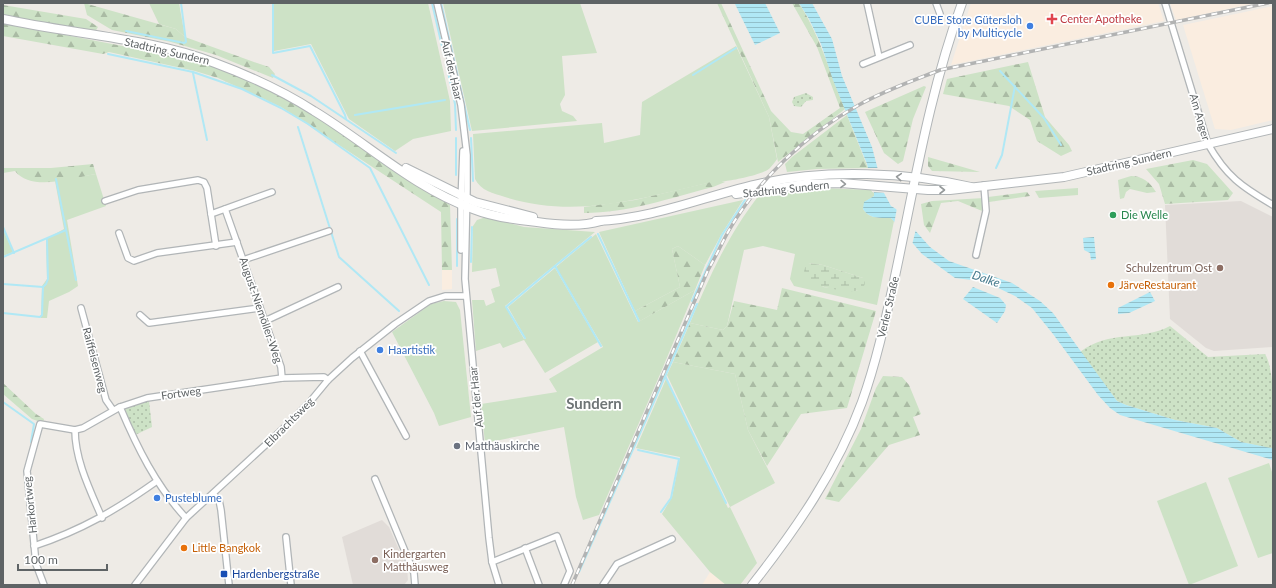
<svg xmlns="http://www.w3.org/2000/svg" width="1276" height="588" viewBox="0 0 1276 588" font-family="Lato,sans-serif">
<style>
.commercial{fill:#faede0}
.education{fill:#e1dcd8}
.green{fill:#cde2c6;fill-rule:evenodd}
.forest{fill:url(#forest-firs)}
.wetland{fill:url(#wetland-marsh)}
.park{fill:url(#park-dots)}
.water{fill:url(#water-rules)}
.pier{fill:#eeebe6}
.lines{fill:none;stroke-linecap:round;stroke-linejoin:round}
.stream{stroke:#b0e8f5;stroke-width:2}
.street-casing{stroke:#b1b5b7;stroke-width:8}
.secondary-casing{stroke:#b1b5b7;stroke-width:10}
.street{stroke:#fff;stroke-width:5.5}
.secondary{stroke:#fff;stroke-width:8}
.rail-casing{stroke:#b2b3b3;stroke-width:3.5}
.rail{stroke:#fff;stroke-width:2;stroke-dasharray:6;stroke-linecap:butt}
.oneway{stroke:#969a9b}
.health-dot{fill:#e0444e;stroke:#fff;stroke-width:1.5}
.shop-dot{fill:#3f7fe0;stroke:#fff;stroke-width:1.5}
.leisure-dot{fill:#2e9e5b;stroke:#fff;stroke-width:1.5}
.education-dot{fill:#8d6e63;stroke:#fff;stroke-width:1.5}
.food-dot{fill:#e8710a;stroke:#fff;stroke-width:1.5}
.worship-dot{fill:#6b7280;stroke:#fff;stroke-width:1.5}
.transit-dot{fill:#1a4fb4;stroke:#fff;stroke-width:1.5}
.labels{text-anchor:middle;stroke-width:3.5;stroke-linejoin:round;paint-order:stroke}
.health-label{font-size:11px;fill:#be3a42;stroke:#fff;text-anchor:start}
.shop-label{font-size:11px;fill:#366cbe;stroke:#fff;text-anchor:start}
.street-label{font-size:11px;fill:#5e6365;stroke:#fff}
.leisure-label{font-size:11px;fill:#27864d;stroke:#fff;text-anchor:start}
.education-label{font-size:11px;fill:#785e54;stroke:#fff;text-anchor:end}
.food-label{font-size:11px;fill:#c56008;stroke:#fff;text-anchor:start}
.worship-label{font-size:11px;fill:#5b616d;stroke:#fff;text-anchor:start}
.transit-label{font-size:11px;fill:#164399;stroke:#fff;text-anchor:start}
.water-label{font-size:12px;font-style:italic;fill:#44798c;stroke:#fff}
.district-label{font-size:15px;font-weight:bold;fill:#6f7577;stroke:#fff}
</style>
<defs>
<pattern id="forest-firs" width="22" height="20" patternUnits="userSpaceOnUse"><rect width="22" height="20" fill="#cde2c6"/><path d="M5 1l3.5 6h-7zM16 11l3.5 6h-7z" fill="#aabba4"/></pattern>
<pattern id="wetland-marsh" width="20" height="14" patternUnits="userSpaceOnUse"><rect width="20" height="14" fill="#cde2c6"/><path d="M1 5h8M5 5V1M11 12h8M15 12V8" fill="none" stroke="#aabba4"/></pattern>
<pattern id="park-dots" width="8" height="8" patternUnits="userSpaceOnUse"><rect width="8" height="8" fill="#cde2c6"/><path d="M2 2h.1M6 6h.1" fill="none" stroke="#aabba4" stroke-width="1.8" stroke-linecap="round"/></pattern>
<pattern id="water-rules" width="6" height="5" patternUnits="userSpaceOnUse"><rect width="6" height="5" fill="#b0e8f5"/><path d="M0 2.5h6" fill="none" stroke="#92c0ca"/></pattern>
</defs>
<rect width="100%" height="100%" fill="#eeebe6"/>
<g class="commercial">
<path d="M971,3H1158L1164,21L951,65Z"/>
<path d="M1170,3H1256L1176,20Z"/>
<path d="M1273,6V120L1231,130L1215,129L1183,25Z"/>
<path d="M442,270H452V289L442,290Z"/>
<path d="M710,572L726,585H702Z"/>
</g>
<g class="education">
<path d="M1241,201L1273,217V347L1214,351L1206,348L1170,319L1165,205Z"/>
<path d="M382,520L389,527L407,568L408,580L404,585H353L342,537Z"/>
</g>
<g class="green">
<path d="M149,3H179L185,37L176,29L159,24Z"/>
<path d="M274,3H428L450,101L451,131L413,139L395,151L349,119L311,44L274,51Z"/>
<path d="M443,3H580L597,53L562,56L565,95L560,104L562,111L573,116L577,121L472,131Z"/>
<path d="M736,46L769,117L777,159C775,162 772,166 769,169C763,174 735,180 726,181C720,183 714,181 708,183C638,199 576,219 505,197C493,193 481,191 475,179L473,134L602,123L604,143L640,135L642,102Z"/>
<path d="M96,174L106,206L67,220L78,286L69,292L49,301L47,318H41L42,286L47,279L46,239L64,229L55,181Z"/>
<path d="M820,188L871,190L874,193V196L865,202L863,209C869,219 880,218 891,218L894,221L877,305L794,286L790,279L795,254L763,246L744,250L727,326L723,330L690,323C709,277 729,233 760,194L780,190ZM808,263L823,265L863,278L857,291L823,287Z"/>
<path d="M1078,188V195L1039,198L1035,191Z"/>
<path d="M743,200L721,235L705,265L678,246L672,249L680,287L635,311L599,232Z"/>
<path d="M486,217L524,227L595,232L505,306L524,339H526L508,307L555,268L598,342L545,373L524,340L503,348L500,343L476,351L472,300H484L486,306L495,302L491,289L500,286L496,268L472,272L473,226L477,220Z"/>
<path d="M3,229L13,252L3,256Z"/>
<path d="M596,234L638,322L695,290L661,372L599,515L583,520L576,497L564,427L485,443L481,404L557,392L549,379L603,347L556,267Z"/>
<path d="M444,301L456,302L460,310L471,417L439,426L434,413L392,332L431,304Z"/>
<path d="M673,362L735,374L748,430L775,483L730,507L757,563L740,585H726L710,572L662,514L672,497L680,457L636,448L666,379L728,508L730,507L667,375Z"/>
<path d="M1269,463L1273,475V553L1258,558L1228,478Z"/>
<path d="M1206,482L1238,566L1189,585L1157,501Z"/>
</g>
<g class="forest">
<path d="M84,3L176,29L185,37L257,63L269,67L275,74L273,78L216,55L171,42L112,30L87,15Z"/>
<path d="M717,3H721L771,111L791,132L803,134L840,108L817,47L792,3H799C820,36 830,73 845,109L778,162L769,117Z"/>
<path d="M3,5L86,19L98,27L95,32L3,16Z"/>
<path d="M3,23L185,58C230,70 274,89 313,114C337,130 359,147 383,163C404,178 429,189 450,205L452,270H442L441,212L281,107L218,78L195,71L109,52L103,54L3,36Z"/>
<path d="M1028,62L1045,117L1069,145L1072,151L1061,156L1037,141L1030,120L1009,106L943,94L947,79Z"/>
<path d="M924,86L926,87L913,119L903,161L898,164L884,153L865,112Z"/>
<path d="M847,115L868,168L817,169L787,172L785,164L792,157Z"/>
<path d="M928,157L980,172L932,171L928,166Z"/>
<path d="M1193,160L1207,164L1233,193L1228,200L1165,204L1159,184L1146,169Z"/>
<path d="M93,164L96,174C72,178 31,192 15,171L3,173V168H51Z"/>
<path d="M1131,176C1142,176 1150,182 1156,192L1147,193L1130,189L1126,192L1124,198L1120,199L1118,180Z"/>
<path d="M711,182H725L713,187C670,198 628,213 584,213V207L635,200Z"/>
<path d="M1027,192L1030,196L989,202L988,197Z"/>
<path d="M984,198L982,211L958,201L941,203L930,233L924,225L921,204L932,201Z"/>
<path d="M678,246L705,265L695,290L640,321L635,311L680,287L672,249Z"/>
<path d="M782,288L876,311L847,408L801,414L767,466L748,430L735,374L673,362L690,323L723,330L727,326L734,301L777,310Z"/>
<path d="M883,376L902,377L909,385L921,414L913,417L920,435L889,445L839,502L825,499L861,429L876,388Z"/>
<path d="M3,383L36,414L44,419L43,423L32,419L3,394Z"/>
</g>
<path class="wetland" d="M808,263L823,265L863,278L865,283L863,289C848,295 823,287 807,281C803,275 803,269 808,263Z"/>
<g class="park">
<path d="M806,93L813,97V100L806,101L801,107L794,106L792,102L794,97Z"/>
<path d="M1170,326L1208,357L1265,354C1276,372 1273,424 1273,449L1241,442L1217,428L1175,420L1126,405L1117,401L1080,352C1110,329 1140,342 1170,326Z"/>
<path d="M149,401L152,427L135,435L125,409L132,404Z"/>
</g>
<g class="water">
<path d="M738,3H765L780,33L755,45L735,4Z"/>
<path d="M799,3H812L832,39L842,76L872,147L884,193L891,206L896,209L930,247L949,261L1012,283L1040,301L1053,313L1117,401L1126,405L1175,420L1217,428L1241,442L1271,448L1273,449V460L1120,415L1110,408L1098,395L1053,334L1032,308L1015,296L996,287L980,281L955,278L922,254L891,218C880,218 869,219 863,209L864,202L874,196V193L867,164L833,80L821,44L809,19Z"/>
<path d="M1094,237L1096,259L1091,260L1090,253L1084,250L1083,238Z"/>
<path d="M973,287L1000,298L1006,305L1005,311L997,323L963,299Z"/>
<path d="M1150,292L1155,301L1129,313L1118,314V308Z"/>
</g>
<g class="pier">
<path d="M866,168H879L886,193L872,192Z"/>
<path d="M897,208L916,229L912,245L894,224Z"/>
</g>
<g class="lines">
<g class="stream">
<path d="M273,3V53L310,46L345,115L346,119"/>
<path d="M432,3L444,55"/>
<path d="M441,3L470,130"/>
<path d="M126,31L184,43L186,42L181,3"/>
<path d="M108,54L193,72L242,89L281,108L308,124L370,168L429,285"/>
<path d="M446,63L455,104L456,130"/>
<path d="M1000,71L1044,118L1061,145"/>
<path d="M193,73L207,140"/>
<path d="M272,75L311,96L396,153"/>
<path d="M693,75L736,48"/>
<path d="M355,115L445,100"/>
<path d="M298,127L339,257L399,311"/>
<path d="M471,138L473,181"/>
<path d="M996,168L1002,155L1015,86"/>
<path d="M456,175V138"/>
<path d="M56,179L76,280"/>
<path d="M3,227L14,253"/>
<path d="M598,234L639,321"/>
<path d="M591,237L555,266L601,346"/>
<path d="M3,257L66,230"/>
<path d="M471,262L472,227"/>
<path d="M457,266V219"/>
<path d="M3,284L43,287L46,284L48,279L47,240"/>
<path d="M692,301L722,235L745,200"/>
<path d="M3,313L40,317L42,315L43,287"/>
<path d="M525,338L506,307L555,266"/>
<path d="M665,376L726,503"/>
<path d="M3,402L34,424L31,442"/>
<path d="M638,450L679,459L671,498L661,512"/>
<path d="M579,572L697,304"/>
</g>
<defs>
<g id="street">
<path d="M437,3L461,105L467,155V189L465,279L489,538L492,562L499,585"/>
<path d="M867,3L879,57"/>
<path d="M936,3L940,14"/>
<path d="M1165,3L1208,144C1226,176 1242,187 1273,205"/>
<path d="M863,64L910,45"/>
<path d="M105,201L138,190L198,180L204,182L207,188L216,246"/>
<path d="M225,209L281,367L282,378"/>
<path d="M211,214L272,192"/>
<path d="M119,233L128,258L134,261L157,253L237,242"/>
<path d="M461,250V203L463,151"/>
<path d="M976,255L986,211L984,185"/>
<path d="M243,260L329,231"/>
<path d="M81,308L106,400L113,410"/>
<path d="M140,315L149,323L260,308"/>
<path d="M265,321L338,287"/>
<path d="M360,351L406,436"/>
<path d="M120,407C137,447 156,486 186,518"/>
<path d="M75,430C75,460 90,490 102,518"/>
<path d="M375,479L414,573L415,585"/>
<path d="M213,494L219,500L221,510L229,585"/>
<path d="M286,537L291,585"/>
<path d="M34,546C82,530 116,510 157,481"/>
<path d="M525,548L539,585"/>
<path d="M492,562L557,536L570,571L564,585"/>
<path d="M44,585L36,564L27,471L40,424L75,430L83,428L120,407L147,398L282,378L324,377L328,380"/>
<path d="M135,585L186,518L285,427L309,403L328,380L352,358L395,324L429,301L445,296H466"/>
<path d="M603,585L617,564L672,539"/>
</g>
<g id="secondary">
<path d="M3,19C71,34 151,38 215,63C250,76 283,91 314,111C367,143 414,188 473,209C493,217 516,220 537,222C557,225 581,227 601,221"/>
<path d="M406,168L475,202L533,217"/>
<path d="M736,194L805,184L841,183L928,190H950L1064,177L1273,129"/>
<path d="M596,221C654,219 707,195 763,183C825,169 909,172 971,187"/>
<path d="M752,585C796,529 837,470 862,402C876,363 885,322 894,281C914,188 929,93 962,3"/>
</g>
</defs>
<use href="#street" class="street-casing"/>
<use href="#secondary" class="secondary-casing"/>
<use href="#street" class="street"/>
<use href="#secondary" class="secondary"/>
<defs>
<path id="rail" d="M572,585L708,270C715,258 721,245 728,232C757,181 805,135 857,106C883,91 912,81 940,70L1268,3"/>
</defs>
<use href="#rail" class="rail-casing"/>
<use href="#rail" class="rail"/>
</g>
<defs><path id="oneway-chevron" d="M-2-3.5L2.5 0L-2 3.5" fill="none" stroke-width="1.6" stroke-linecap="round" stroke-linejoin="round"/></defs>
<g class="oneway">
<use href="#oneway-chevron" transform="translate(899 177) rotate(-175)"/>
<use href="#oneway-chevron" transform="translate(843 184) rotate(1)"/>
<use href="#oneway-chevron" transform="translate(942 190)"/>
</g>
<path class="health-dot" d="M1050 13h4v4h4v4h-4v4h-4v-4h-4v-4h4z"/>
<g class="shop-dot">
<circle cx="1030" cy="26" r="4"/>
<circle cx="380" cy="350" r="4"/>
<circle cx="157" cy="498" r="4"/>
</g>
<circle class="leisure-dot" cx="1113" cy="215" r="4"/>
<g class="education-dot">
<circle cx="1220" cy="268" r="4"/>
<circle cx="375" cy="560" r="4"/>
</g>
<g class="food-dot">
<circle cx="1111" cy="285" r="4"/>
<circle cx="184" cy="548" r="4"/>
</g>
<circle class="worship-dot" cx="457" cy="446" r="4"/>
<rect class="transit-dot" x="220" y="570" width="8" height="8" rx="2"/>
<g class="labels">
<g class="health-label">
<text x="1060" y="23">Center Apotheke</text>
</g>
<g class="shop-label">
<text x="1022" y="24" text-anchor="end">CUBE Store Gütersloh<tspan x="1022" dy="13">by Multicycle</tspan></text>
<text x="388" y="354">Haartistik</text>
<text x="165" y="502">Pusteblume</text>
</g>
<g class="street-label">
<text transform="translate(167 51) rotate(13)" y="4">Stadtring Sundern</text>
<text transform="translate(452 70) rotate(77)" y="4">Auf der Haar</text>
<text transform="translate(1200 117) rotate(74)" y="4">Am Anger</text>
<text transform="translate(1129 162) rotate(-13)" y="4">Stadtring Sundern</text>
<text transform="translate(786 189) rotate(-6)" y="4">Stadtring Sundern</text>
<text transform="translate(888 307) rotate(-77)" y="4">Verler Straße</text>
<text transform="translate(261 310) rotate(71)" y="4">August-Niemöller-Weg</text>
<text transform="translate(95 360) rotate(75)" y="4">Raiffeisenweg</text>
<text transform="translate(181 393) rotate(-8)" y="4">Fortweg</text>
<text transform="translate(476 397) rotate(-96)" y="4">Auf der Haar</text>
<text transform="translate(289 422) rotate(-45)" y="4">Elbrachtsweg</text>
<text transform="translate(30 505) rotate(-96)" y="4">Harkortweg</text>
</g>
<g class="leisure-label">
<text x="1121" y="219">Die Welle</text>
</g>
<g class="education-label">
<text x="1212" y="272">Schulzentrum Ost</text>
<text x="383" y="558" text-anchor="start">Kindergarten<tspan x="383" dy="13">Matthäusweg</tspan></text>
</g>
<g class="food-label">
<text x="1119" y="289">JärveRestaurant</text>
<text x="192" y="552">Little Bangkok</text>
</g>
<g class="worship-label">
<text x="465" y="450">Matthäuskirche</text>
</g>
<g class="transit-label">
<text x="232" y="578">Hardenbergstraße</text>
</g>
<g class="water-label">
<text transform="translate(986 279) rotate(19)" y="4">Dalke</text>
</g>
<g class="district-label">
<text x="594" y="409">Sundern</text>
</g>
</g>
<rect width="1276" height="588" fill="none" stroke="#5e6365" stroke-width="8"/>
<path d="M18 564v6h89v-6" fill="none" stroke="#5e6365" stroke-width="2"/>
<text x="24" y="564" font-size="12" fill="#5e6365" stroke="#ffffff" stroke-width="3" paint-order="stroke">100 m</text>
</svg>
